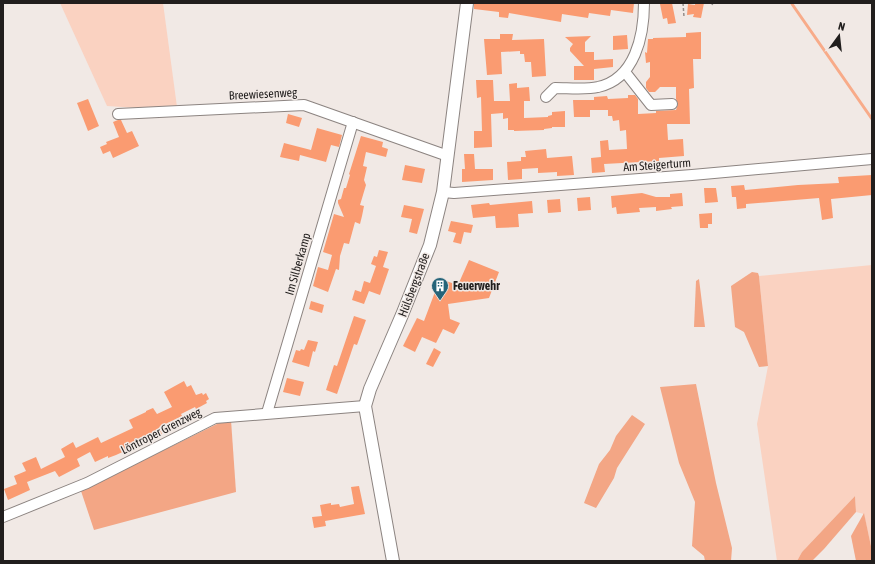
<svg xmlns="http://www.w3.org/2000/svg" width="875" height="564" viewBox="0 0 875 564" font-family="'Asap Condensed',sans-serif">
<style>
.green{fill:#fad2c1}
.forest{fill:#f3a685}
.lines{fill:none;stroke-linecap:round;stroke-linejoin:round}
.stream{stroke:#f8ab89;stroke-width:3}
.building{fill:#fa9b71}
.minor-casing{stroke:#8c8481;stroke-width:12}
.tertiary-casing{stroke:#8c8481;stroke-width:14}
.path{stroke:#948e8b;stroke-width:1.5;stroke-dasharray:3 2;stroke-linecap:butt}
.minor{stroke:#fff;stroke-width:10}
.tertiary{stroke:#fff;stroke-width:12}
.labels{text-anchor:middle;stroke-width:3;stroke-linejoin:round;paint-order:stroke}
.street-label{font-size:12px;fill:#211e1d;stroke:#f1e9e5}
.poi-label{font-size:12px;font-weight:bold;fill:#211e1d;stroke:#f1e9e5;text-anchor:start}
</style>
<rect width="100%" height="100%" fill="#f1e9e5"/>
<g class="green">
<path d="M60,3H163L177,107L153,109L107,106Z"/>
<path d="M872,265V551L864,514L856,512L855,496L802,552L797,561H777L757,424L768,366L759,276Z"/>
</g>
<g class="forest">
<path d="M752,272L758,273L759,276L768,366L759,367L744,332L735,327L731,286Z"/>
<path d="M699,279L705,327H694L696,281Z"/>
<path d="M696,384L716,483L732,548L731,561H705L704,556L692,546L695,502L679,463L660,387Z"/>
<path d="M632,415L645,424L617,468L614,478L596,508L584,503L599,464L610,450L616,436Z"/>
<path d="M231,420L236,492L94,530L81,491L219,423Z"/>
<path d="M855,496L856,512L824,549L812,561H797L802,552Z"/>
<path d="M864,513L872,551V561H856L851,536Z"/>
</g>
<g class="lines">
<path class="stream" d="M792,4L872,119"/>
</g>
<g class="building">
<path d="M474,3H634L633,13L611,10L610,16L589,13L588,18L562,14L561,22L509,13L508,18L499,17V12L474,9Z"/>
<path d="M667,3H672L676,23L668,24L667,18L663,19L660,4Z"/>
<path d="M695,3H704L701,18L693,17L694,14L687,15L688,4L695,5Z"/>
<path d="M701,32V59H693L694,88L689,89L690,124H667L668,140L683,139L684,156L659,158V161L604,164L605,172L592,173L591,158L601,157L600,141L608,140L609,150L627,149L626,130L620,131L619,120L613,121L612,116H608V110H590V117H574L573,100H594V97L607,96L608,99L628,98V95H635L638,99V114L656,113V111L676,110L678,104L676,99V87H660L655,92H649L646,88V82L650,77V62L646,63L645,52L647,53L648,39H653V38L686,37V33Z"/>
<path d="M500,34H513L512,40L544,39L546,76L532,77L531,62H525L524,54H520V51L501,52L502,74L487,75L484,39H500Z"/>
<path d="M627,35L628,49L613,50V36Z"/>
<path d="M591,36L585,42V52H594V60L613,59V67L594,69V80H574V66H584L570,51V48L573,44L565,37Z"/>
<path d="M476,80H493L494,101H510L509,84L517,83V88L529,87L530,101H524V118L548,117V116L552,115V112L565,111V127H552V128L544,129V130L514,131V130H508V118L503,119V113L491,114L492,147L474,148V131H482L481,97L477,98Z"/>
<path d="M88,99L99,126L88,131L77,103Z"/>
<path d="M288,114L302,118L299,127L286,123Z"/>
<path d="M118,120H121L127,133L132,131L139,146L113,158L110,151L103,154L100,147L107,144L106,142L119,137L113,122Z"/>
<path d="M317,128L342,135L339,147L331,145L326,162L300,155L299,161L280,157L284,143L311,150Z"/>
<path d="M361,136L383,142L382,147L388,149L386,157L366,152L363,166L367,167L364,180L366,185L360,205L364,206L362,216L360,224L355,222L349,244L344,243L340,256L339,270L336,269L328,292L313,286L318,267L328,270L332,255L323,252L334,214L344,217L338,203V200L341,199L344,188H346L350,175L349,174Z"/>
<path d="M546,149L547,158L572,156L574,175L557,176V172L538,173V168L522,169V179L508,180L507,162L521,161V157H526L525,151Z"/>
<path d="M464,154H474L475,169H493V180L462,182V169H465Z"/>
<path d="M405,165L425,169L422,183L402,180Z"/>
<path d="M872,175V195L831,199L833,218L822,220L819,198L746,204V208L737,209L736,197H732L731,186L744,185L745,190L798,185L839,183L838,177Z"/>
<path d="M704,188H716L718,202L705,203Z"/>
<path d="M642,193L656,197H670V194L682,193L683,206L671,207L672,209L656,211V207L639,208L640,212L617,214L616,207L612,208L611,196Z"/>
<path d="M590,197L591,210L578,211L577,198Z"/>
<path d="M560,199L561,212L548,213L547,200Z"/>
<path d="M532,201L533,213L518,214L519,227L496,228L495,216L473,218L471,205L489,203L490,205Z"/>
<path d="M404,205L424,209L417,234L409,232L412,219L401,217Z"/>
<path d="M712,213V224H708V228H700L699,214Z"/>
<path d="M451,221L473,225L471,233L464,232L461,244L453,242L456,233L448,231Z"/>
<path d="M379,250L388,252L383,267L389,269L380,295L369,291L364,304L352,300L355,290L361,292L364,281L370,283L376,266L371,264L374,256L377,257Z"/>
<path d="M469,260L499,272L489,298L448,304L450,319L460,323L454,334L443,329L436,343L422,337L415,352L403,346L417,318L424,321L438,284L441,285L442,282L446,283V281L458,285Z"/>
<path d="M311,301L324,305L322,313L309,309Z"/>
<path d="M354,316L366,320L357,345L354,344L337,394L326,390L334,365L337,366Z"/>
<path d="M308,340L318,342L315,352L313,351L309,367L292,362L296,350L300,351L301,349L304,350Z"/>
<path d="M434,348L441,352L433,367L426,364Z"/>
<path d="M287,378L304,382L300,396L283,392Z"/>
<path d="M184,381L187,387L191,385L196,395L202,393L203,395L206,393L209,399L206,401L207,403L196,409L195,407L181,414L182,416L159,427L162,434L116,455L108,458V456L95,462L90,452L77,459L80,466L59,477L55,471L27,482L30,490L8,500L4,489L17,484L14,476L26,471L22,463L36,457L41,469L65,457L61,449L73,442L76,448L98,437L101,443L133,428L129,420L146,412V411L153,408L157,414L172,407L164,392Z"/>
<path d="M359,486L365,514L325,521L326,526L314,528L312,517L322,516L320,505L331,503V505L339,504L340,507L354,504L351,487Z"/>
</g>
<g class="lines">
<defs>
<g id="minor">
<path d="M625,72L651,105L672,104"/>
<path d="M546,97L555,88C568,88 586,90 598,87C635,79 644,36 644,3"/>
<path d="M118,114L304,105L448,156"/>
<path d="M443,192L454,193L692,175L872,159"/>
<path d="M267,413L353,122"/>
<path d="M3,517L87,483L215,418L365,406"/>
</g>
<path id="tertiary" d="M393,561L365,406L370,389L402,315L430,245L443,192L467,3"/>
</defs>
<use href="#minor" class="minor-casing"/>
<use href="#tertiary" class="tertiary-casing"/>
<g class="path">
<path d="M683,3L684,17"/>
<path d="M712,5L713,3"/>
</g>
<use href="#minor" class="minor"/>
<use href="#tertiary" class="tertiary"/>
</g>
<defs>
<symbol id="building-pin" viewBox="-11 -11 22 30"><path d="M0 17L-7.5 6A9.5 9.5 0 1 1 7.5 6Z" fill="#256479" stroke="#f1e9e5"/><path d="M-4-6H4V6H1V3H-1V6H-4ZM-2.5-4.3h1.7v1.8h-1.7ZM.8-4.3h1.7v1.8H.8ZM-2.5-1h1.7V.8h-1.7ZM.8-1h1.7V.8H.8Z" fill="#fff"/></symbol>
</defs>
<g fill-rule="evenodd">
<use href="#building-pin" x="430" y="276" width="20" height="27"/>
</g>
<g class="labels">
<g class="street-label">
<text transform="translate(263 94) rotate(-3)" y="4">Breewiesenweg</text>
<text transform="translate(657 165) rotate(-4)" y="4">Am Steigerturm</text>
<text transform="translate(298 264) rotate(-74)" y="4">Im Silberkamp</text>
<text transform="translate(414 285) rotate(-69)" y="4">Hülsbergstraße</text>
<text transform="translate(161 431) rotate(-27)" y="4">Löntroper Grenzweg</text>
</g>
<g class="poi-label">
<text x="453" y="290">Feuerwehr</text>
</g>
</g>
<rect width="875" height="564" fill="none" stroke="#211e1d" stroke-width="8"/>
<g transform="translate(839 36) rotate(15)" stroke="#f1e9e5" stroke-width="3" paint-order="stroke">
<path d="M0-3L7 15L0 10L-7 15Z" fill="#211e1d"/>
<text y="-6" font-size="11" font-weight="bold" text-anchor="middle" fill="#211e1d">N</text>
</g>
</svg>
